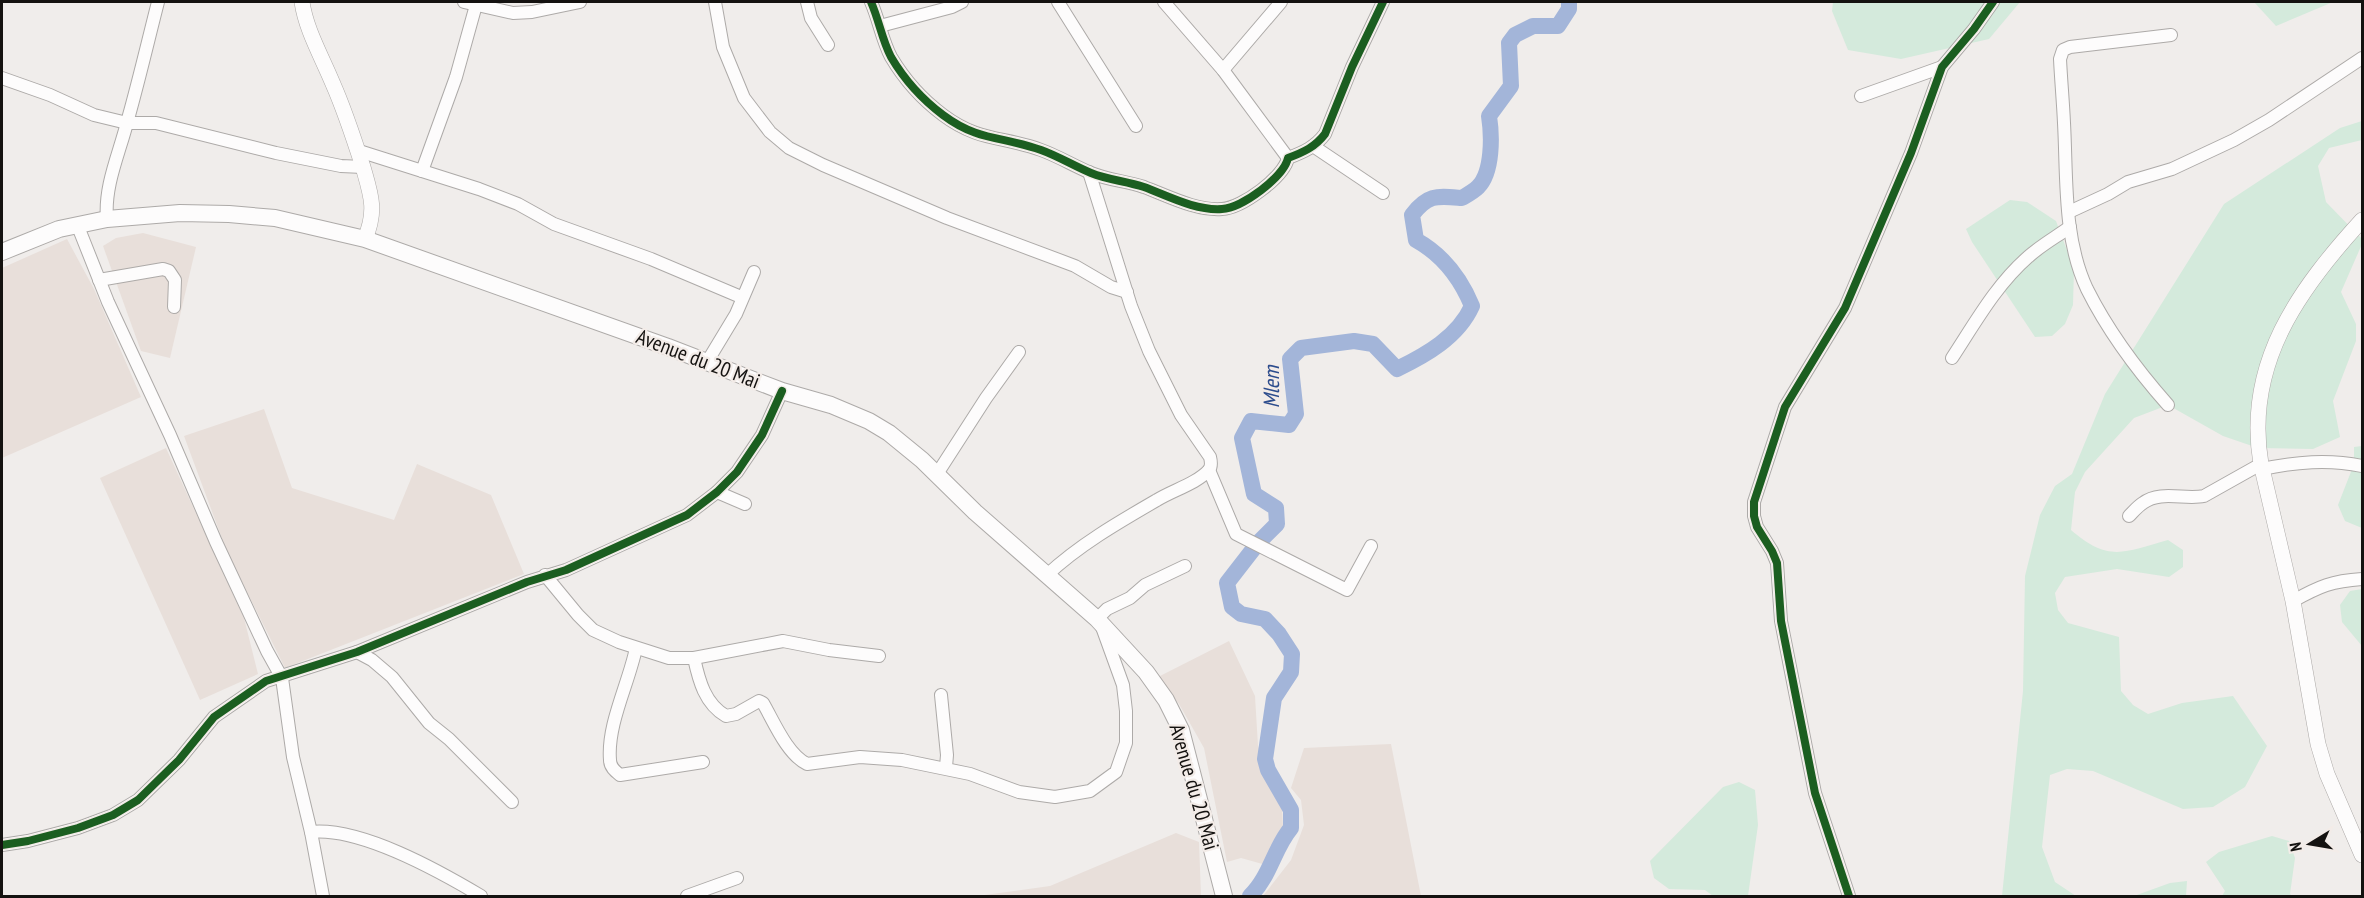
<svg xmlns="http://www.w3.org/2000/svg" width="2364" height="898" viewBox="0 0 2364 898" font-family="'PT Sans Narrow',sans-serif">
<style>
.built{fill:#e8dfda}
.green{fill:#d4eadc}
.lines{fill:none;stroke-linecap:round;stroke-linejoin:round}
.river{stroke:#a3b5d9;stroke-width:16}
.minor-casing{stroke:#adaaa8;stroke-width:14}
.tertiary-casing{stroke:#adaaa8;stroke-width:16}
.secondary-casing{stroke:#adaaa8;stroke-width:18}
.minor{stroke:#fdfcfc;stroke-width:12}
.tertiary{stroke:#fdfcfc;stroke-width:15}
.secondary{stroke:#fdfcfc;stroke-width:16}
.cycleway-casing{stroke:#f3ece8;stroke-width:11}
.cycleway{stroke:#1b5e20;stroke-width:8}
.labels{text-anchor:middle;stroke-width:4.5;stroke-linejoin:round;paint-order:stroke}
.street-label{font-size:21px;fill:#141210;stroke:#f3ece8}
.water-label{font-size:22px;font-style:italic;fill:#2d4d8d;stroke:#f3ece8}
</style>
<rect width="100%" height="100%" fill="#f0edeb"/>
<g class="built">
<path d="M143,233L196,247L170,358L141,351L103,246L116,238Z"/>
<path d="M67,239L94,289L141,397L2,458V268Z"/>
<path d="M264,409L292,488L394,520L417,464L491,495L524,574L285,668L227,552L184,436Z"/>
<path d="M166,448L244,618L258,674L200,700L100,478Z"/>
<path d="M1229,641L1255,696L1258,746L1282,806L1283,829L1266,865L1241,858L1227,862L1204,748L1179,704L1158,677Z"/>
<path d="M1391,744L1421,896H1263L1291,860L1304,825L1301,800L1291,788L1304,748Z"/>
<path d="M1176,833L1199,842L1201,896H977L1050,886Z"/>
</g>
<g class="green">
<path d="M1833,2H2020L1989,39L1901,59L1848,50L1832,11Z"/>
<path d="M2254,2H2333L2276,26Z"/>
<path d="M2362,121V140L2329,148L2318,166L2326,202L2362,239V244L2341,292L2356,324V341L2333,401L2340,437L2313,449L2258,448L2223,436L2168,405L2134,418L2085,472L2075,492L2071,530C2109,563 2124,552 2168,540L2183,550V567L2169,577L2117,569L2065,577L2055,593L2058,610L2068,623L2119,637L2121,691L2133,705L2148,714L2182,703L2233,696L2267,746L2245,787L2213,807L2183,809L2093,771L2067,769L2050,775L2042,847L2055,882L2076,896H2002L2023,691L2025,576L2040,515L2055,486L2072,474L2105,394L2224,204L2340,128Z"/>
<path d="M2010,200L2027,202L2056,221L2074,269L2073,305L2065,324L2052,336L2035,337L1972,242L1966,229Z"/>
<path d="M2362,446V528L2345,521L2338,505L2354,464V447Z"/>
<path d="M2362,589V646L2342,622L2340,605L2350,591Z"/>
<path d="M1739,782L1755,790L1758,825L1748,896H1713L1705,890L1669,889L1654,878L1650,861L1723,787Z"/>
<path d="M2272,836L2289,841L2295,858L2290,894L2292,896H2222L2225,891L2206,862L2219,852Z"/>
<path d="M2187,881L2186,896H2134L2170,883Z"/>
</g>
<g class="lines">
<path class="river" d="M1250,896C1270,877 1274,848 1291,828V810L1268,770L1265,759L1274,698L1291,672L1292,654L1279,634L1265,619L1241,614L1232,607L1227,583L1258,543L1277,524L1276,508L1254,494L1242,438L1251,421L1289,425L1296,414L1290,359L1301,348L1354,341L1373,344L1397,369C1426,355 1458,337 1472,306C1460,277 1443,255 1416,240L1412,215C1428,194 1437,196 1462,198C1467,195 1474,191 1478,187C1493,172 1492,135 1489,116L1511,86L1509,43L1515,35L1533,26H1558L1569,9V2"/>
<defs>
<g id="minor">
<path d="M464,2L513,13L532,12L580,2"/>
<path d="M715,2L723,47L744,98L770,132L789,148L823,165L947,218L1075,266L1111,287L1127,292"/>
<path d="M807,2L811,18L828,45"/>
<path d="M871,2C879,20 882,40 891,57C904,79 923,100 943,115C979,142 1003,136 1041,150C1058,156 1074,166 1091,173C1108,180 1126,181 1144,187C1168,196 1196,211 1222,209C1242,208 1284,177 1288,158C1304,152 1315,147 1325,134L1352,67L1383,2"/>
<path d="M1058,2L1136,126"/>
<path d="M1164,2L1223,70L1288,158"/>
<path d="M880,26L952,7L962,2"/>
<path d="M1223,70L1281,2"/>
<path d="M2,78L50,95L94,115L127,123H156L276,153L341,166L363,167"/>
<path d="M1861,96L1942,67"/>
<path d="M1313,146L1383,193"/>
<path d="M359,151L479,189L518,204L554,224L651,259L741,297"/>
<path d="M422,171L456,77L476,5"/>
<path d="M2069,212L2108,194L2128,182L2172,169L2234,140L2269,120L2362,58"/>
<path d="M107,219C104,185 120,152 128,119C139,80 148,41 158,2"/>
<path d="M77,224L108,302L170,435L216,542L267,651L282,678L293,757L311,832L323,896"/>
<path d="M99,280L163,269L169,271L175,280L174,307"/>
<path d="M1952,358C1975,323 1996,285 2028,257C2040,246 2056,237 2070,227"/>
<path d="M707,362L736,314L754,272"/>
<path d="M2168,405C2137,370 2108,331 2087,289C2063,238 2067,177 2064,123C2063,101 2061,80 2060,59L2063,50L2070,47L2171,35"/>
<path d="M2262,469C2296,462 2328,459 2362,466"/>
<path d="M1209,470L1236,534L1347,590L1371,546"/>
<path d="M937,474L986,398L1019,352"/>
<path d="M717,492L745,504"/>
<path d="M2129,516C2133,512 2138,506 2143,503C2160,490 2185,500 2204,496L2261,464"/>
<path d="M545,575L578,615L593,630L619,642L669,658H694L783,641L829,650L879,656"/>
<path d="M1047,575C1079,545 1119,522 1157,500C1173,490 1196,484 1209,470C1212,466 1211,461 1210,457L1181,415L1149,351L1131,306L1089,172"/>
<path d="M2293,601C2320,586 2332,581 2362,579"/>
<path d="M1097,619L1107,609L1130,598L1145,585L1185,566"/>
<path d="M636,648C629,683 607,724 610,760C610,767 615,771 620,775L703,762"/>
<path d="M357,652L372,660L392,677L429,723L449,739L512,802"/>
<path d="M694,658C699,681 705,704 726,716L736,714L759,701L763,703C774,722 787,754 807,764L860,757L902,760L970,774L1019,792L1055,797L1090,791L1116,772L1126,743V711L1123,685L1102,627"/>
<path d="M941,695L947,755L946,767"/>
<path d="M311,832C361,827 439,871 481,896"/>
<path d="M2,845L28,841L78,828L113,815L138,800L179,760L214,717L266,681L357,652L527,582L566,570L687,515L717,492L737,472L762,435L782,391"/>
<path d="M687,896L737,878"/>
<path d="M1849,896L1815,793L1781,621L1777,563L1772,551L1757,527L1754,516V502L1785,407L1845,308L1911,153L1942,67L1974,29L1993,2"/>
</g>
<g id="tertiary">
<path d="M302,2C306,30 322,57 333,84C345,111 354,139 363,167C371,195 377,210 365,239"/>
<path d="M2362,220C2299,289 2244,364 2261,464L2293,601L2318,744L2327,774L2362,855"/>
</g>
<path id="secondary" d="M2,252L59,229L107,219L180,213L229,214L275,218L365,239L668,347L782,391L831,405L869,421L889,433L922,460L975,512L1097,619L1146,672L1166,700L1181,730L1224,896"/>
</defs>
<use href="#minor" class="minor-casing"/>
<use href="#tertiary" class="tertiary-casing"/>
<use href="#secondary" class="secondary-casing"/>
<use href="#minor" class="minor"/>
<use href="#tertiary" class="tertiary"/>
<use href="#secondary" class="secondary"/>
<defs>
<g id="cycleway">
<path d="M871,2C879,20 882,40 891,57C904,79 923,100 943,115C979,142 1003,136 1041,150C1058,156 1074,166 1091,173C1108,180 1126,181 1144,187C1168,196 1196,211 1222,209C1242,208 1284,177 1288,158C1304,152 1315,147 1325,134L1352,67L1383,2"/>
<path d="M2,845L28,841L78,828L113,815L138,800L179,760L214,717L266,681L357,652L527,582L566,570L687,515L717,492L737,472L762,435L782,391"/>
<path d="M1849,896L1815,793L1781,621L1777,563L1772,551L1757,527L1754,516V502L1785,407L1845,308L1911,153L1942,67L1974,29L1993,2"/>
</g>
</defs>
<use href="#cycleway" class="cycleway-casing"/>
<use href="#cycleway" class="cycleway"/>
</g>
<g class="labels">
<g class="street-label">
<text transform="translate(698 359) rotate(21)" y="7">Avenue du 20 Mai</text>
<text transform="translate(1194 787) rotate(74)" y="7">Avenue du 20 Mai</text>
</g>
<g class="water-label">
<text transform="translate(1271 387) rotate(-90)" y="8">Mlem</text>
</g>
</g>
<rect width="2364" height="898" fill="none" stroke="#141210" stroke-width="6"/>
<g transform="translate(2310 844) rotate(259)" stroke="#f3ece8" stroke-width="4.5" paint-order="stroke">
<path d="M0-4.5L10 22L0 15L-10 22Z" fill="#141210"/>
<text y="-9" font-size="16" font-weight="bold" text-anchor="middle" fill="#141210">N</text>
</g>
</svg>
